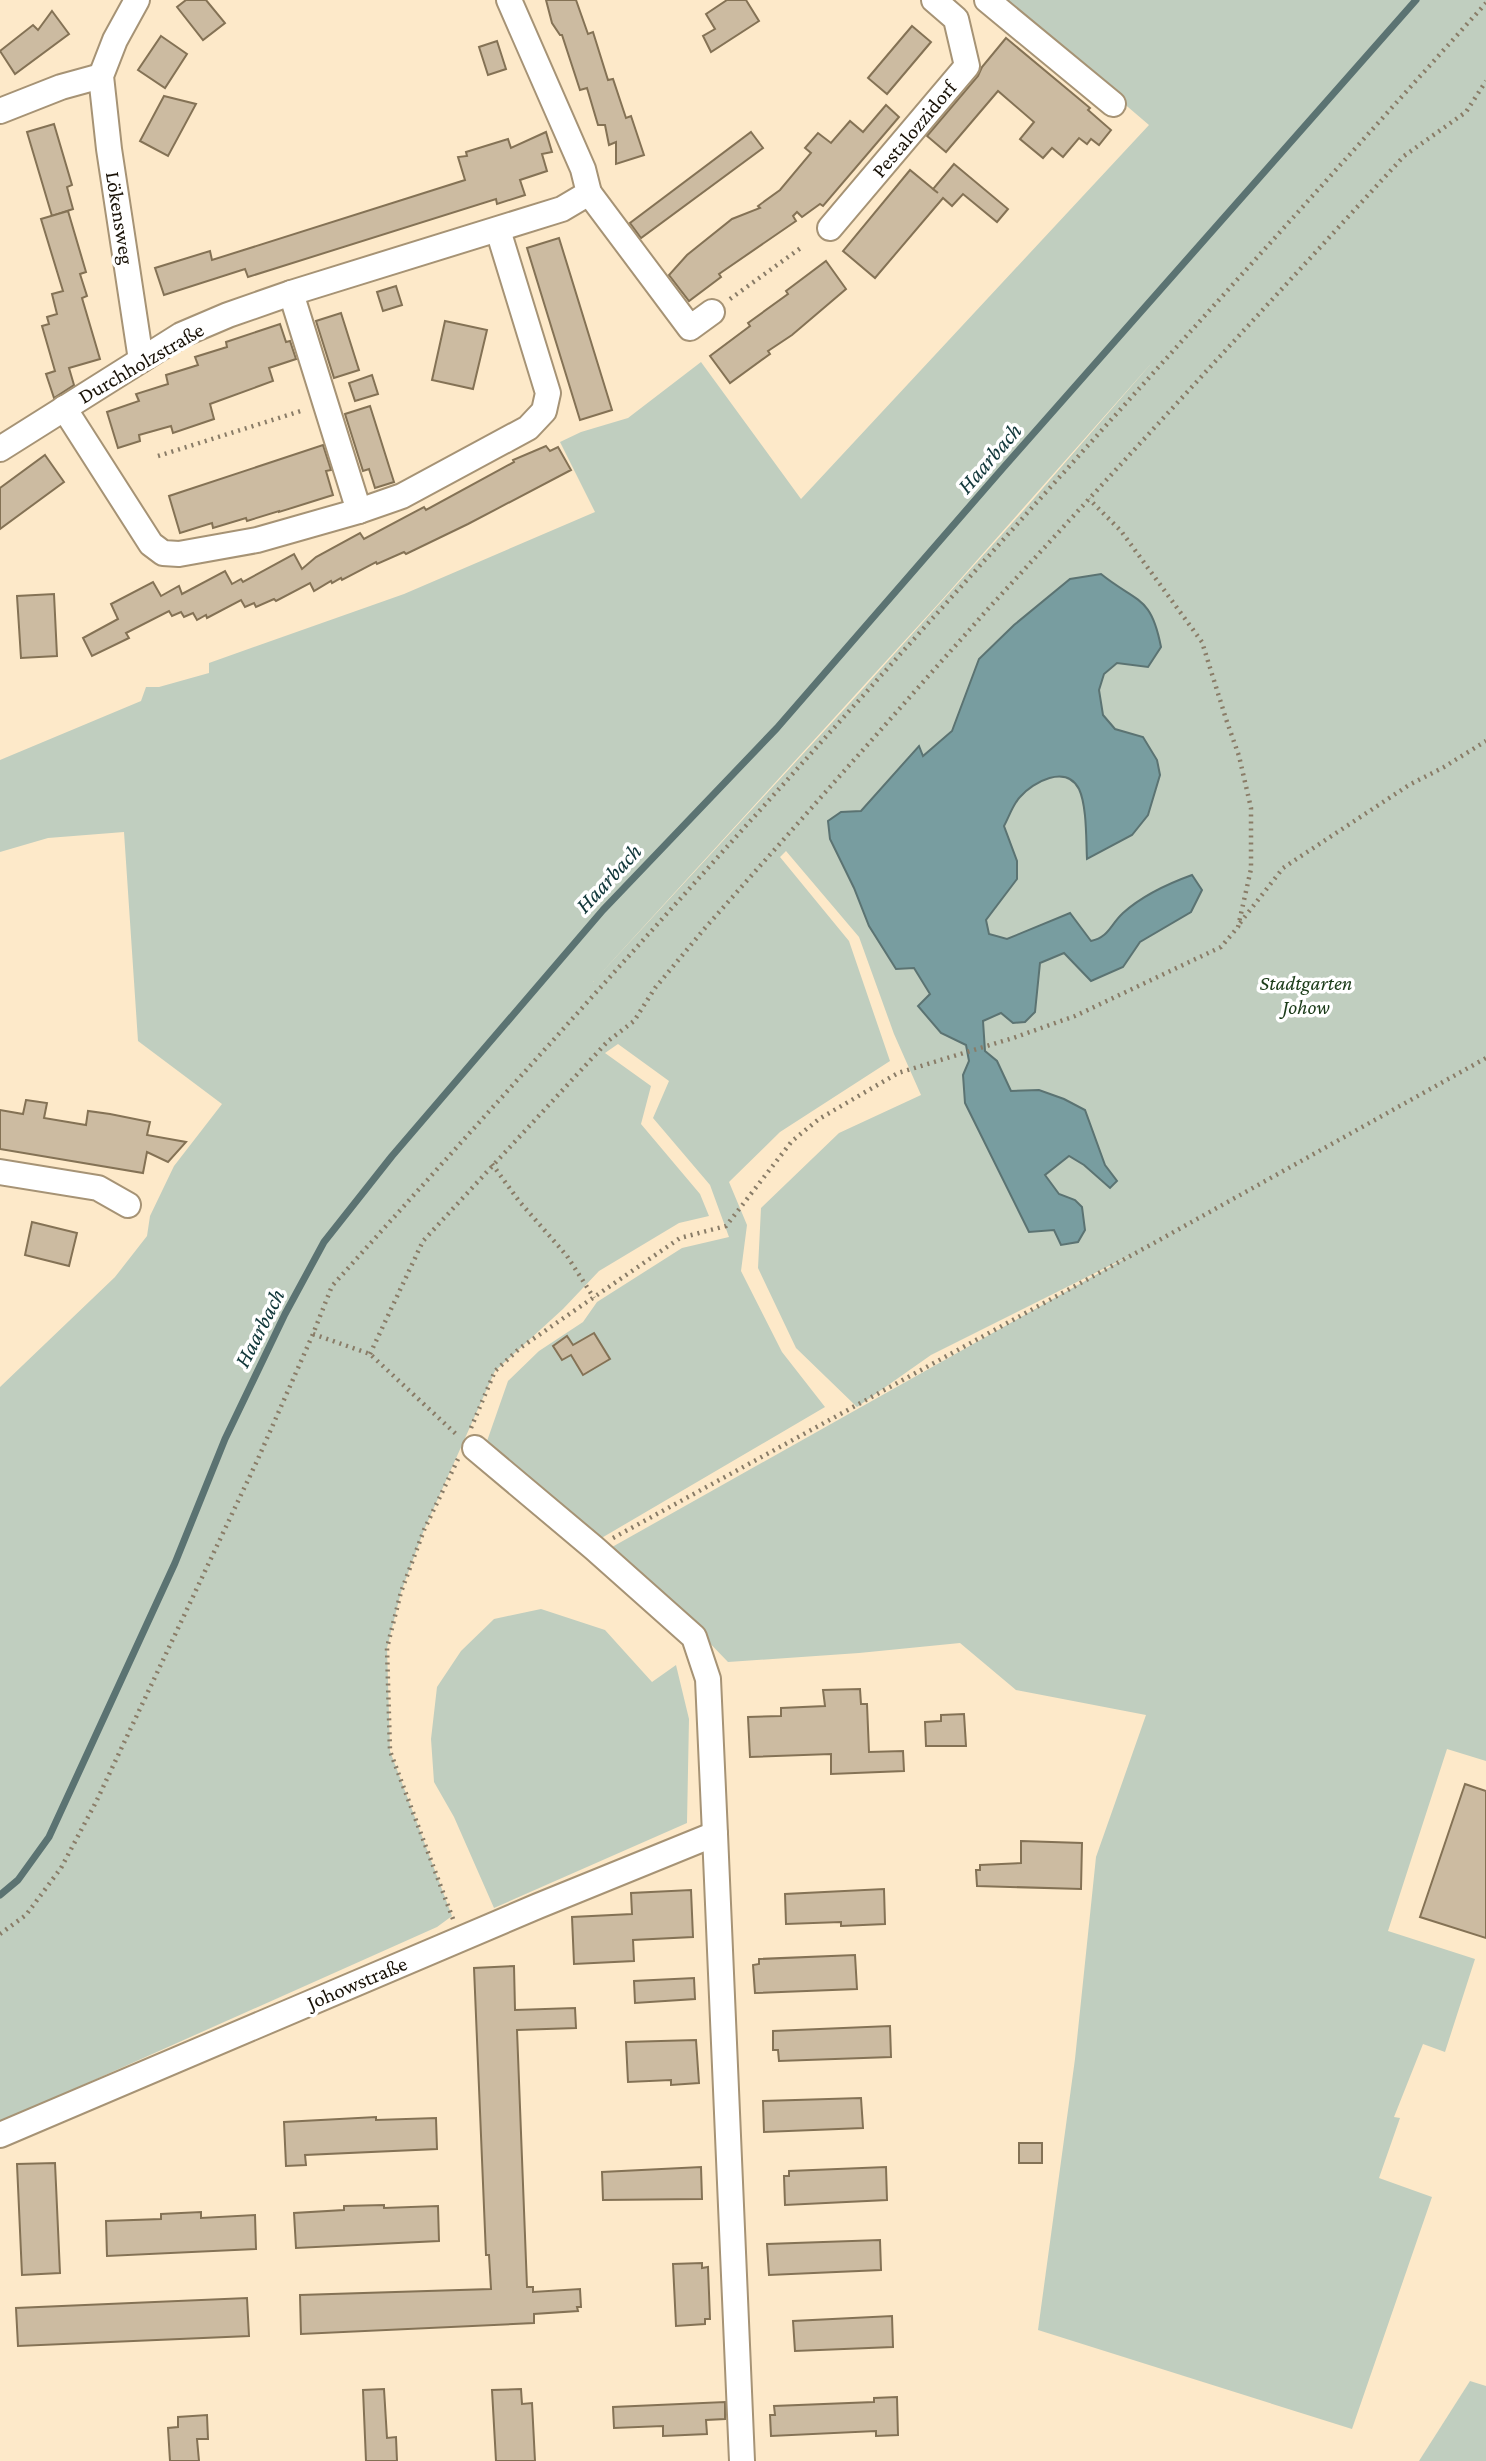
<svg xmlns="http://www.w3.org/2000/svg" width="1486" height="2461" viewBox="0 0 1486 2461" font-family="'Crimson Pro',serif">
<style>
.green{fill:#c0cebf;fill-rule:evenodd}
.water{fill:#789da0;stroke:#5b7372;stroke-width:2}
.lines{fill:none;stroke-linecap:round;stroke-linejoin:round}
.stream{stroke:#5b7372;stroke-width:7}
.building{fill:#ccbba1;stroke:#847255;stroke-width:2}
.minor-casing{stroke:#a69375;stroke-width:28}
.path{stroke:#897c67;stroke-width:4.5;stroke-dasharray:2 5;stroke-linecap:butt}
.minor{stroke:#fff;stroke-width:24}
.labels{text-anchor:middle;stroke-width:7;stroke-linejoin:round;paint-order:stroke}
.street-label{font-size:21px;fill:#181106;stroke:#fff}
.park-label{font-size:21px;font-style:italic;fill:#1a3b18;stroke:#fff}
.water-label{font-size:23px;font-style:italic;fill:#103639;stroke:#fff}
</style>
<rect width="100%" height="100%" fill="#fde9c9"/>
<g class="green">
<path d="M1003,0H1486V1761L1447,1749L1388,1931L1475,1959L1445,2052L1423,2044L1394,2117L1400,2118L1379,2178L1432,2197L1352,2429L1038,2330L1075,2059L1096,1857L1146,1715L1016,1690L960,1643L859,1653L728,1662L700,1633L605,1551L1133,1254L931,1355L857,1407L796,1348L758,1268L761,1208L839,1133L921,1095L894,1034L859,937L786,851L780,857L849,941L890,1061L780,1132L729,1182L747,1225L741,1271L782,1352L825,1407L593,1543L486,1444L508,1381L539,1351L583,1322L597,1302L682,1248L729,1237L710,1185L653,1118L669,1081L618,1044L605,1053L651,1086L641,1124L700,1194L709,1216L679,1223L599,1271L563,1309L495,1371L424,1530L401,1592L387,1648L390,1751L452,1916L437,1927L0,2122V1387L115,1277L147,1236L150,1216L174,1166L222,1104L138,1041L124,832L48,838L0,852V760L141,701L146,687H159L209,673V663L404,594L595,512L560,442L581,432L628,418L701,362L801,499L1149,125ZM1156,358L1023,511L860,692L593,982L940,602Z"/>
<path d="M541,1609L605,1630L652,1682L676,1665L689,1719L687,1823L494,1908L454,1817L434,1782L431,1739L437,1687L461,1651L494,1619Z"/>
<path d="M1470,2381L1486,2386V2461H1419Z"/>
</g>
<path class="water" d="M1101,574C1137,603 1151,595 1161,647L1148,667L1117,663L1104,674L1099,690L1103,715L1115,729L1143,737L1157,760L1160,775L1148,815L1132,835L1087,859C1086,840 1087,806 1079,789C1066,764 1033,782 1020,797C1013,804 1009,817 1004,826L1017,861V879L986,920L989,934L1007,939L1070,913L1091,941C1109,937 1110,925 1123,913C1143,895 1167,884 1192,875L1202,890L1191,912L1140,942L1123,967L1091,981L1064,953L1040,963L1035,1012L1025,1022L1013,1023L1001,1013L983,1021L985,1051L997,1061L1011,1091L1039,1090L1064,1099L1085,1110L1105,1165L1117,1181L1110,1188L1084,1165L1069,1156L1045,1175L1059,1194L1075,1200L1082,1207L1085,1230L1078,1242L1061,1245L1054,1230L1029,1232L965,1103L963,1075L969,1061L966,1045L941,1033L918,1006L930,994L914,968L896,969L869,926L854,888L830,839L828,821L841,812L861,811L919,746L923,756L952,731L979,659L1014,625L1070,579Z"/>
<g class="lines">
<path class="stream" d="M0,1895L18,1880L49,1837L175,1563L225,1439L285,1314L324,1242L392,1156L603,910L777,728L1003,468L1416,0"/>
</g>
<g class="building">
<path d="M186,0H206L225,23L203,40L177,7Z"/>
<path d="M546,0H576L588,34L593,32L608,80L613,79L626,118L631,116L644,155L616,164V142L609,145L605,125H598L587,88L580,90L562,35H560L552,23Z"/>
<path d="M727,0H746L759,21L711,52L703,36L715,29L706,14Z"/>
<path d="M52,11L69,34L15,74L0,51L33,25L38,30Z"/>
<path d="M912,26L931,42L887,94L868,78Z"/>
<path d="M161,36L187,54L165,88L138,70Z"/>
<path d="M1006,38L1090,108L1088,110L1111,130L1099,145L1091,139L1087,144L1079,138L1063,157L1052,148L1043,158L1020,139L1034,122L998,91L946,152L927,136L978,76L982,67Z"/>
<path d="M497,41L506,69L488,75L479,47Z"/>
<path d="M164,96L196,104L168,156L140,141Z"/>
<path d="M886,105L899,117L823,206L820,204L802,217L797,212L793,216L796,221L719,274L721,277L689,301L669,275L687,255L732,219L760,208L758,206L780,190L811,153L805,148L818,133L831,143L850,121L863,132Z"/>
<path d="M54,124L72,185L67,187L73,209L52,216L27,132Z"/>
<path d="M546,132L552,152L542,154L547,171L520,180L525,195L497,204L496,199L248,277L245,269L164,295L155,268L210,251L212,260L465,180L458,157L467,156L466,152L508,139L511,148Z"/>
<path d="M751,132L763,148L641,238L630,223Z"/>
<path d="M954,164L1008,209L997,222L963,194L952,206L943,198L875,278L843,251L910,170L938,193L933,189Z"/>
<path d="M68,211L86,272L80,274L87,296L82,298L100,359L69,368L74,385L54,398L46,374L55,371L42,326L49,324L47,317L57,314L52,294L63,291L41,219Z"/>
<path d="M559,238L612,410L580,420L527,248Z"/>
<path d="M826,261L846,289L792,335L768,351L770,354L730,383L710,356L750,326L748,323L788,294L786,291Z"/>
<path d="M396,286L402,305L383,311L377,292Z"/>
<path d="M341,313L359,370L334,378L316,321Z"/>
<path d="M445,321L487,330L473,389L432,380Z"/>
<path d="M280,324L286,342L290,341L296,359L269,368L273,381L210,404L214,419L173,433L171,426L139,435L140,441L118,448L107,412L139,401L136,394L168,384L166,375L198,365L195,357L227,347L226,342Z"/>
<path d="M372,375L378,394L355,401L349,383Z"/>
<path d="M370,406L394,482L375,488L369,469L363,471L345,414Z"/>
<path d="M323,445L331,470L326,471L333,495L279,512V511L247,521L246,518L213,528L212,523L180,533L169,496Z"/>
<path d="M546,446L550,451L558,447L571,470L468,524L406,554L404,552L377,564L376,562L342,580L341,578L332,583L331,581L314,591L310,583L276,601L274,599L256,607L254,603L245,607L241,600L207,618L206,615L197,620L193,613L184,617L181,612L172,616L169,611L126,633L129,638L92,656L83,638L118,619L111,604L153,582L161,596L179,586L182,594L225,571L232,584L241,579L243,582L294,554L302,569L316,557L360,533L364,539L424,507L426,510L514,462L513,460Z"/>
<path d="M45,455L64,482L0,529V488Z"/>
<path d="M54,594L57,656L21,658L17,596Z"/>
<path d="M26,1100L47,1103L44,1118L86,1125L88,1111L110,1114L150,1122L147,1135L186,1142L168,1162L147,1152L143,1173L0,1149V1110L23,1114Z"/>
<path d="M32,1222L77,1233L69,1266L25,1255Z"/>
<path d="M594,1333L610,1359L583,1375L571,1355L562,1360L553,1346L567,1336L573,1345Z"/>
<path d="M860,1689L861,1704H867L869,1752L903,1751L904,1771L831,1774V1754L750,1757L748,1717L781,1716V1708L825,1706L823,1690Z"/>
<path d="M964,1714L966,1746H926L925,1722L941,1721V1715Z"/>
<path d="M1465,1784L1486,1791V1938L1420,1917Z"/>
<path d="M1021,1841L1082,1843L1081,1889L977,1886L976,1870H980V1865L1021,1863Z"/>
<path d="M884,1889L885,1924L841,1926V1922L786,1924L785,1894Z"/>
<path d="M691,1890L693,1937L633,1940L634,1961L574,1964L572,1917L632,1914L631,1893Z"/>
<path d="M855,1955L857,1989L755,1993L753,1965L759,1964V1959Z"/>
<path d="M514,1966L515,2010L575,2008L576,2028L517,2030L527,2287H533V2292L580,2289L581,2307H577L578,2311L534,2314V2323L301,2334L300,2295L491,2289L489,2255H486L474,1968Z"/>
<path d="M694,1978L695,1999L635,2003L634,1981Z"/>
<path d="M890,2026L891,2057L779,2061L778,2050H773V2031Z"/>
<path d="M696,2040L699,2083L671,2085V2080L628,2082L626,2042Z"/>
<path d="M861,2098L863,2128L764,2132L763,2101Z"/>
<path d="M376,2117V2120L436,2118L437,2149L305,2155L306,2165L286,2166L284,2122Z"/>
<rect x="1019" y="2143" width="23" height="20"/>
<path d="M55,2163L60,2273L22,2275L17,2164Z"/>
<path d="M701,2167L702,2199L603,2200L602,2172Z"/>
<path d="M886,2167L887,2200L785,2205L784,2176H789V2171Z"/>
<path d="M384,2205V2208L438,2206L439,2241L296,2248L294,2213L344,2210V2206Z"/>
<path d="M201,2212V2218L255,2215L256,2249L107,2256L106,2221L161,2219V2214Z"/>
<path d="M880,2240L881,2270L769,2275L767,2244Z"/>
<path d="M702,2263V2268L708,2267L710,2319H705V2324L676,2326L673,2264Z"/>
<path d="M247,2298L249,2336L18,2346L16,2308Z"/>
<path d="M892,2316L893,2347L795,2351L793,2321Z"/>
<path d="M384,2389L387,2438L396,2437L397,2461H366L363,2390Z"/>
<path d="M521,2389L522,2404L532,2403L535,2461H496L492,2390Z"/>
<path d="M897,2397L898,2435L876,2436V2431L771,2436L770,2415H775L774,2406L874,2402V2398Z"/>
<path d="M725,2402V2419L706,2420L707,2434L663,2436V2426L614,2428L613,2407Z"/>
<path d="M207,2415L208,2439H197L199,2461H170L168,2428L178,2427V2417Z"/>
</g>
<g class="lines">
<defs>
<g id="minor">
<path d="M137,0L115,40L101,76L109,149L141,360"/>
<path d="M987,0L1113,104"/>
<path d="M0,111L61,87L101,76"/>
<path d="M589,193L690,328L712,312"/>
<path d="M830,228L967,66L956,19L934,0"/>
<path d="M291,293L359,511"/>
<path d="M64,408L151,544L163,553L179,554L257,540L359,511L402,496L528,428L544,411L548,393L498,230"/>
<path d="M0,449L181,335L228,315L291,293L562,209L589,193L583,169L509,0"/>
<path d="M0,1172L98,1188L128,1205"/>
<path d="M475,1448L594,1548L694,1637L708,1679L715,1834"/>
<path d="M0,2135L538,1906L715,1834L742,2461"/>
</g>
</defs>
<use href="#minor" class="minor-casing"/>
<g class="path">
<path d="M730,299L802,247"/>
<path d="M158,456L304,410"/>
<path d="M1240,923L1283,868L1409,785L1444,767L1486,741"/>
<path d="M492,1164L519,1201L567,1256L594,1298"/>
<path d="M313,1334L370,1354L457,1435"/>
<path d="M370,1354L423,1241L608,1041L634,1021L655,988L705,928L987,610L1404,156L1466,112L1486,81"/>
<path d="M471,1428L495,1371L520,1348L680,1238L726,1226L792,1141L819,1119L898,1073L1013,1038L1075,1016L1221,947L1238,927L1251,869V808L1239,756L1226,719L1202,642L1121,531L1089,499"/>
<path d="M613,1538L1154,1243L1486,1058"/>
<path d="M453,1919L390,1751L387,1648L401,1592L424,1530L458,1459"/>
<path d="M0,1934L26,1915L61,1868L96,1802L257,1461L313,1334L332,1286L1486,3"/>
</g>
<use href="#minor" class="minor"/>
</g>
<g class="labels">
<g class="street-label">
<text transform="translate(914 129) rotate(-50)" y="7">Pestalozzidorf</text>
<text transform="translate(120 218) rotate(81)" y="7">Lökensweg</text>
<text transform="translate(141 363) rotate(-30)" y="7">Durchholzstraße</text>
<text transform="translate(357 1983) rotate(-23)" y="7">Johowstraße</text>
</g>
<g class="park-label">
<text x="1306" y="990">Stadtgarten<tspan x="1306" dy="24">Johow</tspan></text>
</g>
<g class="water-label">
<text transform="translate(989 458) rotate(-49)" y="8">Haarbach</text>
<text transform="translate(608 878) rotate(-47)" y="8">Haarbach</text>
<text transform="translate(259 1328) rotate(-63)" y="8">Haarbach</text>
</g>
</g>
</svg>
